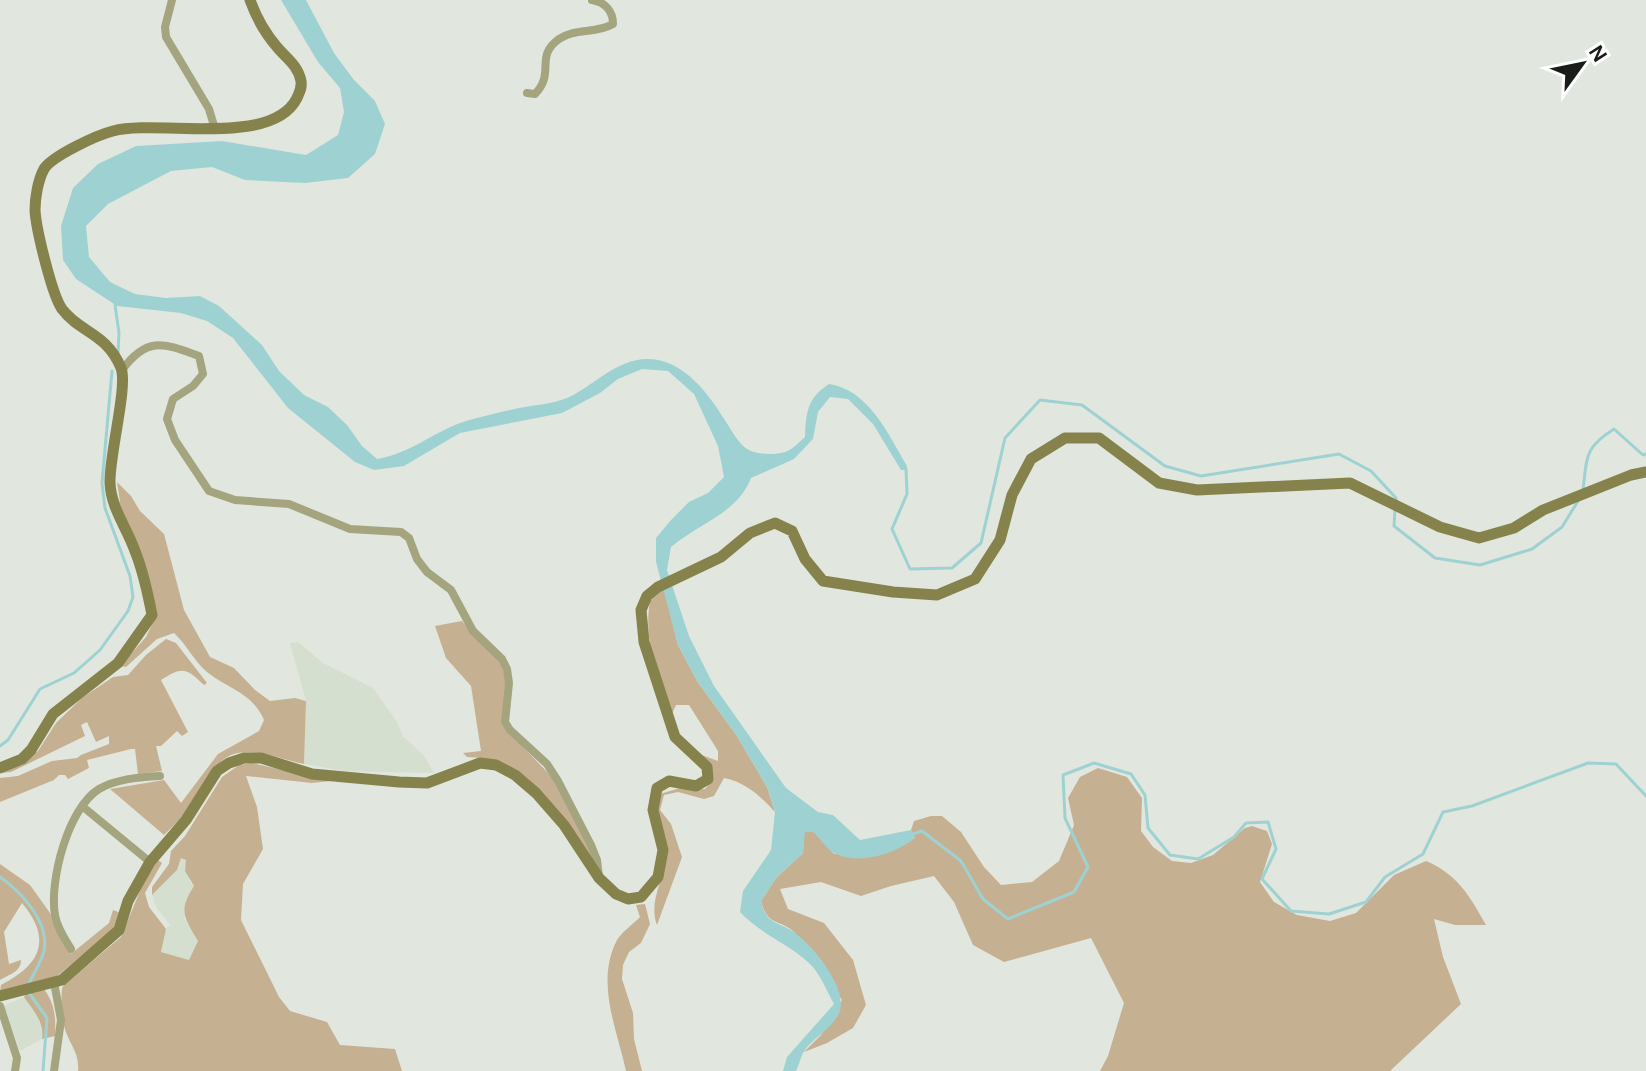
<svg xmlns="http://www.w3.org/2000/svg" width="1646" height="1071" font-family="Karla,sans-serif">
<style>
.built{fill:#d4dfcf}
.green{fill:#c6b092}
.water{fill:#9ed2d2}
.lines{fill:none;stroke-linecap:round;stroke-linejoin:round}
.stream{stroke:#9ed2d2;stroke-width:3}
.street{stroke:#a4a47f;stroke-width:8}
.secondary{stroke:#85834b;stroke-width:11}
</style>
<rect width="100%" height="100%" fill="#e1e7de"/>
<!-- built -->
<path class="built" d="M298,642l25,21 50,25 24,34 6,14 22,21 9,16 -89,-2 -41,-7 2,-63 -16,-58z
M181,857l5,3 3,20 5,6 -10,32 14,23 -9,19 -28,-8 5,-23 4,-4 -14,-18 -4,-12 25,-25z
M24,997l13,18 7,19 -2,5 -22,12 -17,-45z"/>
<!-- green -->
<path class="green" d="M117,482l14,14 9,15 24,23 20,76 26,47 24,11 21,22 15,11 25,-3 11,3 -2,63c-20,-4 -47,-15 -67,-11 -24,6 -31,32 -44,50 -8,12 -19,22 -29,32l-54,-46 54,-9 17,23 37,-49 41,-23 5,-11c-11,-27 -36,-31 -57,-48 -13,-11 -20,-27 -33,-39l-17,6 -31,28 -6,-1 26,-29 8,-17 -33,-111z
M664,589l14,56 19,36 40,55 30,51 8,25c-16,-17 -28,-29 -51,-34l-10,18 -10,3 -26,-7 -14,3 -4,15 11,14 11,33 -25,68c-9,-24 7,-44 9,-69 1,-22 -13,-40 -6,-62l20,-6 25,1 6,-7 -12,-28 19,7v-10l-29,-46h-13l-4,9c-14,-36 -29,-74 -22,-113z
M462,621c12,16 35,29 41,48 7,18 -1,39 0,57l48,50 36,67 6,18 -65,-82 -46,-21 -15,-1 -4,-4 18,-2 -10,-65 -25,-28 -11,-32z
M166,639l10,4 31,40 -3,2c-18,-17 -21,-19 -43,-5l27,52 -6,4 -5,-5 -16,15h-5l6,25 -24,3 -3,-25h-4l-44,11 2,8 -21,11 -3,-4h-6l-5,5 -54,22v-24l18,-2 34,-15 25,-3 4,-3 28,-11v-8l-13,6 -9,-20 -6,3 4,11 -74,36 -11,1 38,-22 18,-28 26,-25 31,-21 15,-2 18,-20z
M252,763l79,18 -19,2 -66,-7 11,31 6,42 -20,35 -2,36 38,77 11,14 37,11 13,23 55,4 7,22h-324c2,-19 -10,-28 -14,-45 -2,-8 -4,-33 -1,-40l58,-49 26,-63 11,-14 4,3 -17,30 4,14 17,22 -5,23 28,8 9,-19c-14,-24 -20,-30 -4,-55l-9,-15 1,-11 -5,-2 -4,12 -25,25v-8l17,-23 2,-13 14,-15 37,-59 17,-12z
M1098,768l29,9 15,21 -1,33 12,16 19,14 19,2 22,-8 32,-27 7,-2 15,5 5,13 -12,38 14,20 23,13 33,6 26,-8 38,-38 32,-14c31,13 44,35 60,64h-31l-21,-6 9,38 18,47 -71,67h-290l8,-15 16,-53 -33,-65 -87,24 -31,-17 -19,-43 -20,-26 -43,10 -30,10 -40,-14 -41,7 8,20 36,14 29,37 13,45 -13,23 -26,15 -23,9 17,-17 21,-35c-15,-21 -29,-48 -47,-67 -15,-15 -27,-5 -34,-32l15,-23 27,-25 1,-21 9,-1 21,23 81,-16 -4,-8 3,-9 17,-5h11l19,16 23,35 17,18 31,-3 27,-21 15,-36 -6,-27 12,-21z
M0,864l30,21 20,28 21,41 38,-31 4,-13 8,3 -5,14 -60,50 -56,14 1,-6c39,-20 52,-45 21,-82l-18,29 5,32 12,-4c0,12 -11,14 -21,20z
M645,904l5,20 -9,19 -12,9 -6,13 -1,14 11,34 1,26 8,32h-16c-9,-42 -31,-89 -9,-131 5,-8 16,-16 23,-23l-4,-12z
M44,989c11,15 12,29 11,47l-13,3c3,-16 -9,-29 -18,-42l2,-4z"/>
<!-- water -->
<path class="water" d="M281,0h25l28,53 20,27 21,21 10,23 -10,30 -27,24 -43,5 -60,-3 -33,-13 -41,4 -63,33 -22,22 3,31 21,25 25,12 31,4 34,-2 19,10 43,39 17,26 25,24 24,12 19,18 15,21 15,13c33,-5 57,-28 89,-38 17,-5 36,-9 53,-13 16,-3 33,-4 48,-10 27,-12 50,-40 82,-39 35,1 60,35 77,63 6,9 13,23 23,28 9,5 27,5 36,2 7,-2 14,-10 20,-15 1,-24 2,-39 24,-53 40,6 59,50 78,82l-1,4h-5l-28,-46 -25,-25 -18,-2 -12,15 -5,27 -19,20 -43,19c-13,35 -53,46 -80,69l-4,23 22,66 25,50 72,102 32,24 15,3 27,25 51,-10 4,8c-20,16 -54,27 -79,16 -8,-3 -16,-16 -23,-22h-8l-2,21 -27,25 -15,23c6,25 16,19 34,32 18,13 52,54 45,78 -6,17 -28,27 -37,42 -3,6 -4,12 -7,18h-13l4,-14 47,-53c-7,-12 -13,-29 -23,-39 -21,-21 -51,-31 -71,-53l3,-21 28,-41 4,-38 -8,-25 -30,-51 -40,-55 -19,-36 -22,-83v-24l15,-18 18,-18 19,-9 16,-16 -6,-31 -24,-52 -26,-23 -26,-2 -24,10 -18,14 -38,20 -102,20 -56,33 -30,4 -19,-8 -67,-54 -55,-70 -26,-17 -26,-8 -64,-7 -41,-27 -13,-19 -2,-34 12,-38 25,-24 38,-18 86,-5 84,14 32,-20 6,-23 -4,-24 -22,-26z"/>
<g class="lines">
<!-- stream -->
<path class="stream" d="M115,305l4,28 -1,20
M906,469l1,25 -15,35 18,40 42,-1 29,-25 24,-105 35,-38 42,5 83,61 36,10 138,-22 32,17 25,27v4
M1583,490c4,-33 1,-42 31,-61l29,26 3,-1
M1395,509l-1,17 41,32 45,7 52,-16 30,-22 16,-26
M0,746l8,-6 32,-51 34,-16 26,-23 28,-39 5,-14 -3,-21 -25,-68 -3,-25 10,-112
M913,834l9,-3 39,30 22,38 25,20 66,-27 14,-25 -23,-49 -2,-43 31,-12 37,11 14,21 3,33 22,27 28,4 36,-22 12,-14 22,-1 8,27 -14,30 29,32 38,3 37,-12 19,-25 38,-23 20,-42 29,-6 116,-43 28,1 30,32
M0,877c21,15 50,45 44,74 -3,12 -11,23 -16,35
M29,993l18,25 -4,53"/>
<!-- street -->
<path class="street" d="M172,0l-7,27 1,10 43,72 6,20
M527,93l8,1c21,-22 -1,-37 24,-55 15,-11 37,-5 54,-15 0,-13 -8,-22 -21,-24
M122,370c25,-34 41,-27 77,-14l4,18 -10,12 -20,13 -6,20 8,21 34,51 26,9 54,4 61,25 51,3 8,6 8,21 10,13 24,18 22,41 29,28 5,10 2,14 -4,39 5,8 37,34 11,17 33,64 6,15 2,17
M82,806l68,56
M71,949c-6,-10 -14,-21 -16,-34 -6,-34 13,-107 44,-126 17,-10 41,-12 61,-13
M0,1006l17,52 -2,13
M54,1071l7,-51 -7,-38"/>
<!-- secondary -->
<path class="secondary" d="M0,768l22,-9 9,-9 22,-36 65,-51 34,-48c-4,-21 -9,-44 -17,-64 -8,-23 -24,-43 -25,-68 -1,-27 18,-97 11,-115 -14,-35 -41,-35 -59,-59 -10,-14 -26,-80 -27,-99 0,-12 3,-30 9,-41 8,-13 53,-34 69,-38 45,-12 159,17 184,-33 3,-7 5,-10 4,-17 -3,-16 -15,-23 -24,-34 -12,-14 -21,-30 -27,-47
M0,996l62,-16 57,-50 9,-29 22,-39 36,-42 31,-49 12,-8 15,-5h17l51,16 87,8 28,1 53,-20 16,2 19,10 21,18 28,32 35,53 17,16 12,5 13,-2 17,-20 5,-27 -10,-40 4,-22 12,-7 27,5 12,-7 -1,-12 -32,-30 -31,-95 -3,-32 6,-14 11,-9 63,-30 29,-24 25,-10 17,8 13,28 18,22 70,11 44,3 38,-16 25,-39 12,-45 19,-36 34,-21h34l60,45 38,7 153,-7 90,44 39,11 35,-10 29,-18 88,-35 15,-3"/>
</g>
<!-- north arrow -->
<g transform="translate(1582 64) rotate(57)" stroke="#ffffff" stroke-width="6" paint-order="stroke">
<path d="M0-6L14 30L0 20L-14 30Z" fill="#1a1c19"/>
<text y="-12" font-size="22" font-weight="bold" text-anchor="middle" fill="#1a1c19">N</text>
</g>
</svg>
